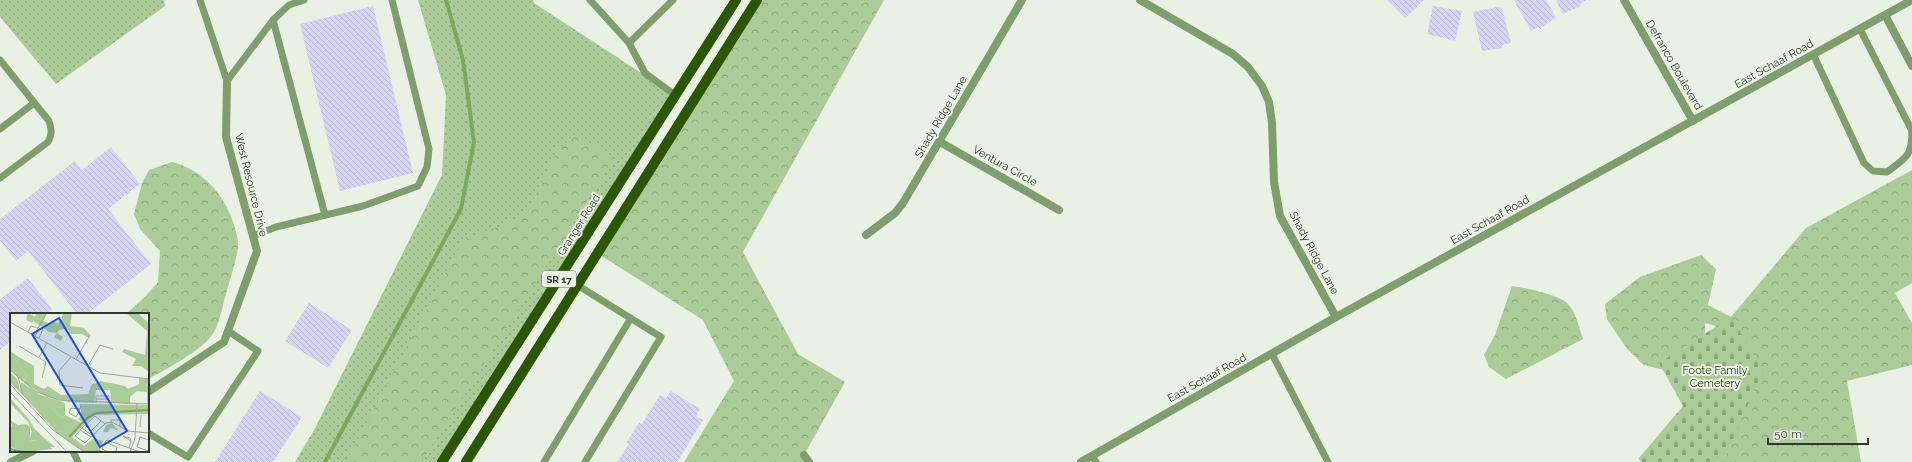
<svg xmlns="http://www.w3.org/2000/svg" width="1912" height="462" font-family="Raleway,sans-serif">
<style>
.grass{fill:url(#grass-dots)}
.forest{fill:url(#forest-crowns)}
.cemetery{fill:url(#cemetery-stones)}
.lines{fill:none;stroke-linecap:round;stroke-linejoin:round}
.stream{stroke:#7da663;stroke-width:4}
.building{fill:url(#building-back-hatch)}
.service{stroke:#809d6e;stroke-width:7}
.minor{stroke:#809d6e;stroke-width:8}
.tertiary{stroke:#809d6e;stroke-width:8}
.primary{stroke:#2d5506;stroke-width:10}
.labels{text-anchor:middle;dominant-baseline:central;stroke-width:4;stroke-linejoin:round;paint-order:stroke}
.shield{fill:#e9f1e5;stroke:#696d66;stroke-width:1}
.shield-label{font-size:10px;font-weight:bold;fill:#323530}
.street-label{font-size:11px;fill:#323530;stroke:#e9f1e5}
.park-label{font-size:11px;fill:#1f3a08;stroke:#e9f1e5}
.inset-river{fill:none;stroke:#7da663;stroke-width:2}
.inset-road{fill:none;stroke:#a0a69d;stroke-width:1}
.view{fill:#1d4ed8;fill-opacity:0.15;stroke:#1d4ed8;stroke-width:2}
.inset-edge{fill:none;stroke:#323530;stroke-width:2}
</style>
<defs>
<pattern id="grass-dots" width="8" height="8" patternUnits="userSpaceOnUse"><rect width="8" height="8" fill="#abcb98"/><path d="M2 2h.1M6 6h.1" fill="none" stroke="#8ca67c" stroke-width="1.8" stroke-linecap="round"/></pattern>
<pattern id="forest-crowns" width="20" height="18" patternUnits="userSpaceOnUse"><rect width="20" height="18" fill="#abcb98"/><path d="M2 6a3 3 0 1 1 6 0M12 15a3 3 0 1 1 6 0" fill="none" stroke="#8ca67c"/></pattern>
<pattern id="cemetery-stones" width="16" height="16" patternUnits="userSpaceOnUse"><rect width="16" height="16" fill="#abcb98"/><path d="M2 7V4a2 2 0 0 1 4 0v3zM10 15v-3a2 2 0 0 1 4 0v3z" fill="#8ca67c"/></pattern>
<pattern id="building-back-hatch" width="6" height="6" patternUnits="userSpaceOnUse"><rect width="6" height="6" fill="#d5d4f3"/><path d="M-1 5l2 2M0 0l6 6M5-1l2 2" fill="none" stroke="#b7b7d1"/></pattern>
</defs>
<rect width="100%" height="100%" fill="#e9f1e5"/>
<!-- grass -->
<path class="grass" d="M0,0h164l1,6 -109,78 -56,-67z
M418,0h115l1,3 141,92 -233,367h-147l19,-32 128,-255 4,-80z"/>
<!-- forest -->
<path class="forest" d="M757,0h127l-141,252 55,102 47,28 -41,73 5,7h-125l50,-81 -31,-61 -106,-67z
M575,134l26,15 13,10 -192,303h-76l118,-224 38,-12 25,-13 30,-62z
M172,162c33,8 57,38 64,70 1,5 3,10 2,15 -2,16 -8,31 -12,47 -4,13 -7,35 -17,45 -13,14 -44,31 -61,40v-65h-22l20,-18 12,-14 2,-31 -20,-22 -6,-15 8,-31 7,-13z
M1912,170v113l-17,10 17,30v42l-65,16 14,81h-144l9,-7 -10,-129 -11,-3v10l-33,39 -28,-7 -17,-16 -20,-30 -2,-15 35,-27 61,-22 15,14 -8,36 23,12 75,-89z
M1512,286c14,2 47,9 56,18 8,9 11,23 15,35l-77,40 -17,-12 -5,-12 11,-20z"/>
<!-- cemetery -->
<path class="cemetery" d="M1731,317l32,53 -37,85 -9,7h-75l-4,-3 45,-53 -24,-43z"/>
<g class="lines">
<!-- stream -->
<path class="stream" d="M325,462l136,-253 13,-67 -11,-82 -17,-60"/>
</g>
<!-- building -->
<path class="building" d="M1387,0h37l-19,18z
M1514,0h32l10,17 -16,12 -2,-2 -7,4z
M1556,0h31l-7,4 1,2 -18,8z
M373,6l40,167 -73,18 -40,-167z
M1433,6l29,5 -7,30 -28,-7z
M1497,7l5,1 9,35 -9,2v3l-20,3 -9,-39z
M111,147l29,37 -32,25 43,55 -64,50h-10l-49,-63 -12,10 -16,-20v-22l75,-58 7,9z
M28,278l24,31 -6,5h-35v27l-11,9v-51z
M309,303l43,27 -24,38 -43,-27z
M260,391l42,26 -29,45h-58z
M671,391l29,18 -4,7 7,4 -26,42h-60l12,-18 -3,-1 13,-20 3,1 18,-29 6,3z"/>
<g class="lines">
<!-- service -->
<path class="service" d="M200,0l27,81
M304,0l-15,5 -16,15 52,195
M590,0l39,43 16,30 30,22
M629,43l44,-43
M1814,56l50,107 9,8 14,1c19,-14 25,-16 25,-41l-52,-102
M0,60l49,61c3,9 3,13 -1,21l-48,36
M227,81l46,-61
M0,129l34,-26
M253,236l23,-9 87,-21 55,-20 9,-19 2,-18 -37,-149
M577,285l84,52 -76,125
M1272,354l56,108
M148,433l40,24 70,-106 -30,-20
M73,451l5,11
M1092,456l4,6
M544,462l87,-144"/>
<!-- minor -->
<path class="minor" d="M1140,0l93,54 15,13 14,19 7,16 3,21 2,59 6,34 56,101
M1624,0l69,121
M1885,15l27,51
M940,142l119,68
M866,235l29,-22 8,-10 119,-203
M148,392l76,-50 33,-91 -31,-114 1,-56
M804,455l5,7
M11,462l22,-11"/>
<!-- tertiary -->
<path class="tertiary" d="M1081,462l255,-145 576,-317"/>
<!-- primary -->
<path class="primary" d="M442,462l294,-462
M466,462l291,-462"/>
</g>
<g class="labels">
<!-- shield labels -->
<rect class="shield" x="542" y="271" width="34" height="16" rx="3"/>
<g class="shield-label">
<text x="559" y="279">SR 17</text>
</g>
<!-- street labels -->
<g class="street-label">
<text transform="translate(1774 64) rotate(-29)">East Schaaf Road</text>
<text transform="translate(1674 65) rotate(60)">Defranco Boulevard</text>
<text transform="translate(941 117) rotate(-60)">Shady Ridge Lane</text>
<text transform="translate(1005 166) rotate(29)">Ventura Circle</text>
<text transform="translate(251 185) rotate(76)">West Resource Drive</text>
<text transform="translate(1490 220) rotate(-29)">East Schaaf Road</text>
<text transform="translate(579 225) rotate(-58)">Granger Road</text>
<text transform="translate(1314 253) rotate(62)">Shady Ridge Lane</text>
<text transform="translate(1207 378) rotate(-29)">East Schaaf Road</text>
</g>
<!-- park labels -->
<g class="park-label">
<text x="1715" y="370">Foote Family<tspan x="1715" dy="13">Cemetery</tspan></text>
</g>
</g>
<!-- overview -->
<g transform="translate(10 313)">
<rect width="139" height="139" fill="#e9f1e5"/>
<path d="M0,38l9,6 -3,5 11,13 -3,7 -14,-12zM0,59l8,8 2,11 1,-9 20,13 24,8v12l-3,3 -11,-11 -20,-3 -21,-22zM71,91l68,1v9l-54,1 -11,9 -6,-5 3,-3zM18,109l14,14 13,11h-7l-11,-7 -8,1 3,-9zM51,118l6,2 17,13 10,-8 9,3 -3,9 3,2h-19l-26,-18z" fill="#abcb98"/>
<path d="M18,0l7,4 2,-4h7l2,1 -3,7 7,3 2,-4 5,4 4,-4 2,-7h9l-2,13 14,2 6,7 -1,3 -7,-4h-13v-4l-4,-1 -6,1 -2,3 6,4 -2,4 -7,-4 3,-4 -8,-1 -16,-11 -1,2 -6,-3zM128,0l11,11v48l-8,-6h-9l4,-7 -14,-7 2,-3 21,6 2,-24 -20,-17zM9,44l15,9v18l10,5 4,-3 13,9 27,-1 4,-10 6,-1 2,-2 25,5 3,3 11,-5v-6l10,1v25h-2v-12l-10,-1 -7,6v7l-19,-1 -1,-13h-14l-2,13 -26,-1 -21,-5 -23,-14 3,-8 -11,-13zM0,85l18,20 7,11 -25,-26zM26,87l15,7 11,11 3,-3 19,9 -12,13 -11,-6 -3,3 -27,-30zM77,92l44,2 1,2 -35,2 -10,-2zM0,107l8,5 8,-1 4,3v14l7,-1 16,9 -27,3 -16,-5v-7l4,-7zM102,110l7,8 -8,-3 -3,4h-5l3,-7z" fill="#abcb98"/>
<path d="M0,113l10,4 -4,11 -6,1z" fill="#abcb98"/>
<path class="inset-river" d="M59,124l18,-19 9,-5 53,-3M0,136l14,3"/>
<path class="inset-road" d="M0,9l90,51 49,6M18,19l3,-6 7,2M24,22l13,-22M25,23l4,-7h4l-4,9M9,33l27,16 -4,16M29,44l8,-14M61,44l-12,14 1,14 23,3M66,46l14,-24M78,53l12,-21 13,4M0,57l25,21 23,9 91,4M8,64l5,18M0,71l43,46 31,22M0,79l57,60M86,90v-7h13v3h-13M70,96l-4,8 -7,-4 2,-5 9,1 1,-5M101,109v-2h9v6M75,112l6,6 10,-10M130,114l1,-12M72,115l13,-12 10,8M70,117l11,7M83,123l-11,-8 -7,8 10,7 6,-6 2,-1 4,-5 9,-8 6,-1 16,9 21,2M139,127l-9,-3 -3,10 12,4M95,129l2,-2 33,12M95,129l12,5 -1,5M95,129l-3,7 7,3M119,135l2,-7 -1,-3 -7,-2 8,5M120,139l5,-14 2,-34"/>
<path class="view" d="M49,5l68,113 -27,16 -68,-113z"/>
<rect width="139" height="139" class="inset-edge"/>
</g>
<!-- scale -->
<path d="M1768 438v6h100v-6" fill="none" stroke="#323530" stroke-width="2"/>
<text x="1774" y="438" font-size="12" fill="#323530" stroke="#e9f1e5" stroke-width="3" paint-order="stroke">50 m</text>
</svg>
